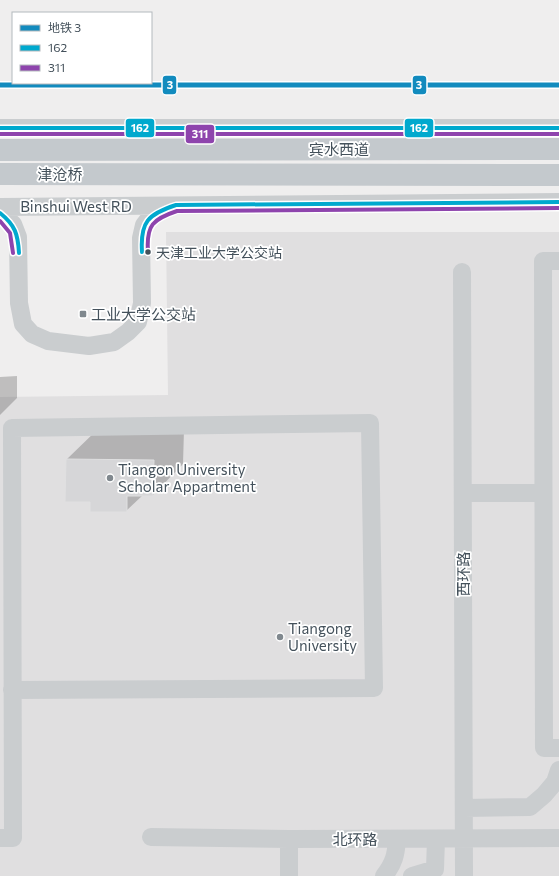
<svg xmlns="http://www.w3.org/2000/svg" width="559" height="876" font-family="Commissioner,'Noto Sans SC',sans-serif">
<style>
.education{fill:#e0dfe0}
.shadow{fill:#0003}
.building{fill:#d6d6d8;stroke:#e0e0e1}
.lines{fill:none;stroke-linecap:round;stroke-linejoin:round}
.minor{stroke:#cacdcf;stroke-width:18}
.major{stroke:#c4c9cd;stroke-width:22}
.bus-1-casing{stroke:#fff;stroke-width:7}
.bus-2-casing{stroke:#fff;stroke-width:7}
.bus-1{stroke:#00a9ce;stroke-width:4}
.bus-2{stroke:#8e44ad;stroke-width:4}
.metro-1-casing{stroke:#fff;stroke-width:8}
.metro-1{stroke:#128bbe;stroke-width:5}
.bus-dot{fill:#44515b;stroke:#fff;stroke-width:1.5}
.poi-dot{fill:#80888e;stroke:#fff;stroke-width:1.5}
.labels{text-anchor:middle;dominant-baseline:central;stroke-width:3.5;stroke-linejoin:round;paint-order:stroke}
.bus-label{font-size:14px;fill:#44515b;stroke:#fff;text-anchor:start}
.street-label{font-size:15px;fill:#44515b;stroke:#fff}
.poi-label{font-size:15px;fill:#44515b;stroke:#fff;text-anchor:start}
.line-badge{stroke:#fff;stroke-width:1.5}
.badge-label{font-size:11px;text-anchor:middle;font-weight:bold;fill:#fff}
</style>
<rect width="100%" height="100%" fill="#efeeee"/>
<!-- education -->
<path class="education" d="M166,232h393v644h-559v-479l168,-2z"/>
<!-- shadow -->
<path class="shadow" d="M17,376v22l-17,17v6v-44z
M98,429l86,1 -1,34 -30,31h-10l-17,16 -35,-10 -24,-42z"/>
<!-- building -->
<path class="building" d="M66,459l88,1 -1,36h-26v16h-37v-10h-25z"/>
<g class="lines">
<!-- minor -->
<path class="minor" d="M0,128h559
M0,207l559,-5
M0,213l13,11 5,13 1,66 4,21 9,10 16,7 41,5 25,-4 14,-10 10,-10 4,-19 -1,-65 3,-13 7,-9 9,-6 9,-3
M559,261h-16l1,487h15
M462,272l2,604
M463,493h80
M464,808l66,-1 14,-12 11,-13 4,-12
M151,837l138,2 270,-1
M0,838h13l-1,-410 358,-5 4,265 -362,2
M289,839v37
M384,876c10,-13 12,-21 13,-37
M412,876l23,-7 1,-30"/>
<!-- major -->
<path class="major" d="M0,150l559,-1
M0,174l559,1"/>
<!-- bus-1 casing -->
<g class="bus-1-casing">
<path id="bus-1" d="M0,128h559
M0,213c15,12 18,21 19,40
M142,252c-2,-30 6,-38 34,-47l383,-3"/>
</g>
<!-- bus-2 casing -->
<g class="bus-2-casing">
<path id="bus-2" d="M0,134h559
M0,221l10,12 3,20
M148,252c-2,-27 5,-33 29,-41l382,-3"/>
</g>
<!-- bus-1 -->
<use href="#bus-1" class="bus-1"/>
<!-- bus-2 -->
<use href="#bus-2" class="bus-2"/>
<!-- metro-1 casing -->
<g class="metro-1-casing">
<path id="metro-1" d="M0,85h559"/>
</g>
<!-- metro-1 -->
<use href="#metro-1" class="metro-1"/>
</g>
<!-- markers -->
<circle class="bus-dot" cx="148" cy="252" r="3.5"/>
<g class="poi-dot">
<rect x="79" y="310" width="8" height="8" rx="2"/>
<circle cx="110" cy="478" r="4"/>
<circle cx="280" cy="637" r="4"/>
</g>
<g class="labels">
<!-- bus labels -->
<g class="bus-label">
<text x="156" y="252">天津工业大学公交站</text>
</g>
<!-- street labels -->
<g class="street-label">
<text x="339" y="149">宾水西道</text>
<text x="60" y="174">津沧桥</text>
<text x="76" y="206">Binshui West RD</text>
<text transform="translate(463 574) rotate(-90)">西环路</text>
<text x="355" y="839">北环路</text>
</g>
<!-- poi labels -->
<g class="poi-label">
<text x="91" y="314">工业大学公交站</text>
<text x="118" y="469">Tiangon University<tspan x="118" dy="17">Scholar Appartment</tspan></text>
<text x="288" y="628">Tiangong<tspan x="288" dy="17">University</tspan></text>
</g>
</g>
<g class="line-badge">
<rect x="162" y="75" width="15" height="20" rx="4" fill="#128bbe"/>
<rect x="412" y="75" width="15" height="20" rx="4" fill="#128bbe"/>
<rect x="125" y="118" width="30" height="20" rx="4" fill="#00a9ce"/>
<rect x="404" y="118" width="30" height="20" rx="4" fill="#00a9ce"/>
<rect x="185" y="124" width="30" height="20" rx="4" fill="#8e44ad"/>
</g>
<g class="badge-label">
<text x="170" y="89">3</text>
<text x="419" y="89">3</text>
<text x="140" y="132">162</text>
<text x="419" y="132">162</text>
<text x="200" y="138">311</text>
</g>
<!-- legend -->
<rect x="12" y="12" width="140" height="72" fill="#ffffff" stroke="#b4b9bd"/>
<rect x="20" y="25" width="20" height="6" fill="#128bbe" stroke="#b4b9bd"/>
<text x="48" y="32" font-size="12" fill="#44515b">地铁 3</text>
<rect x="20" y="45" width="20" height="6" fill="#00a9ce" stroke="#b4b9bd"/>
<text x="48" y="52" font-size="12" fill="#44515b">162</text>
<rect x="20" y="65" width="20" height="6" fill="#8e44ad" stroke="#b4b9bd"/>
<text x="48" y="72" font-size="12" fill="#44515b">311</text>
</svg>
